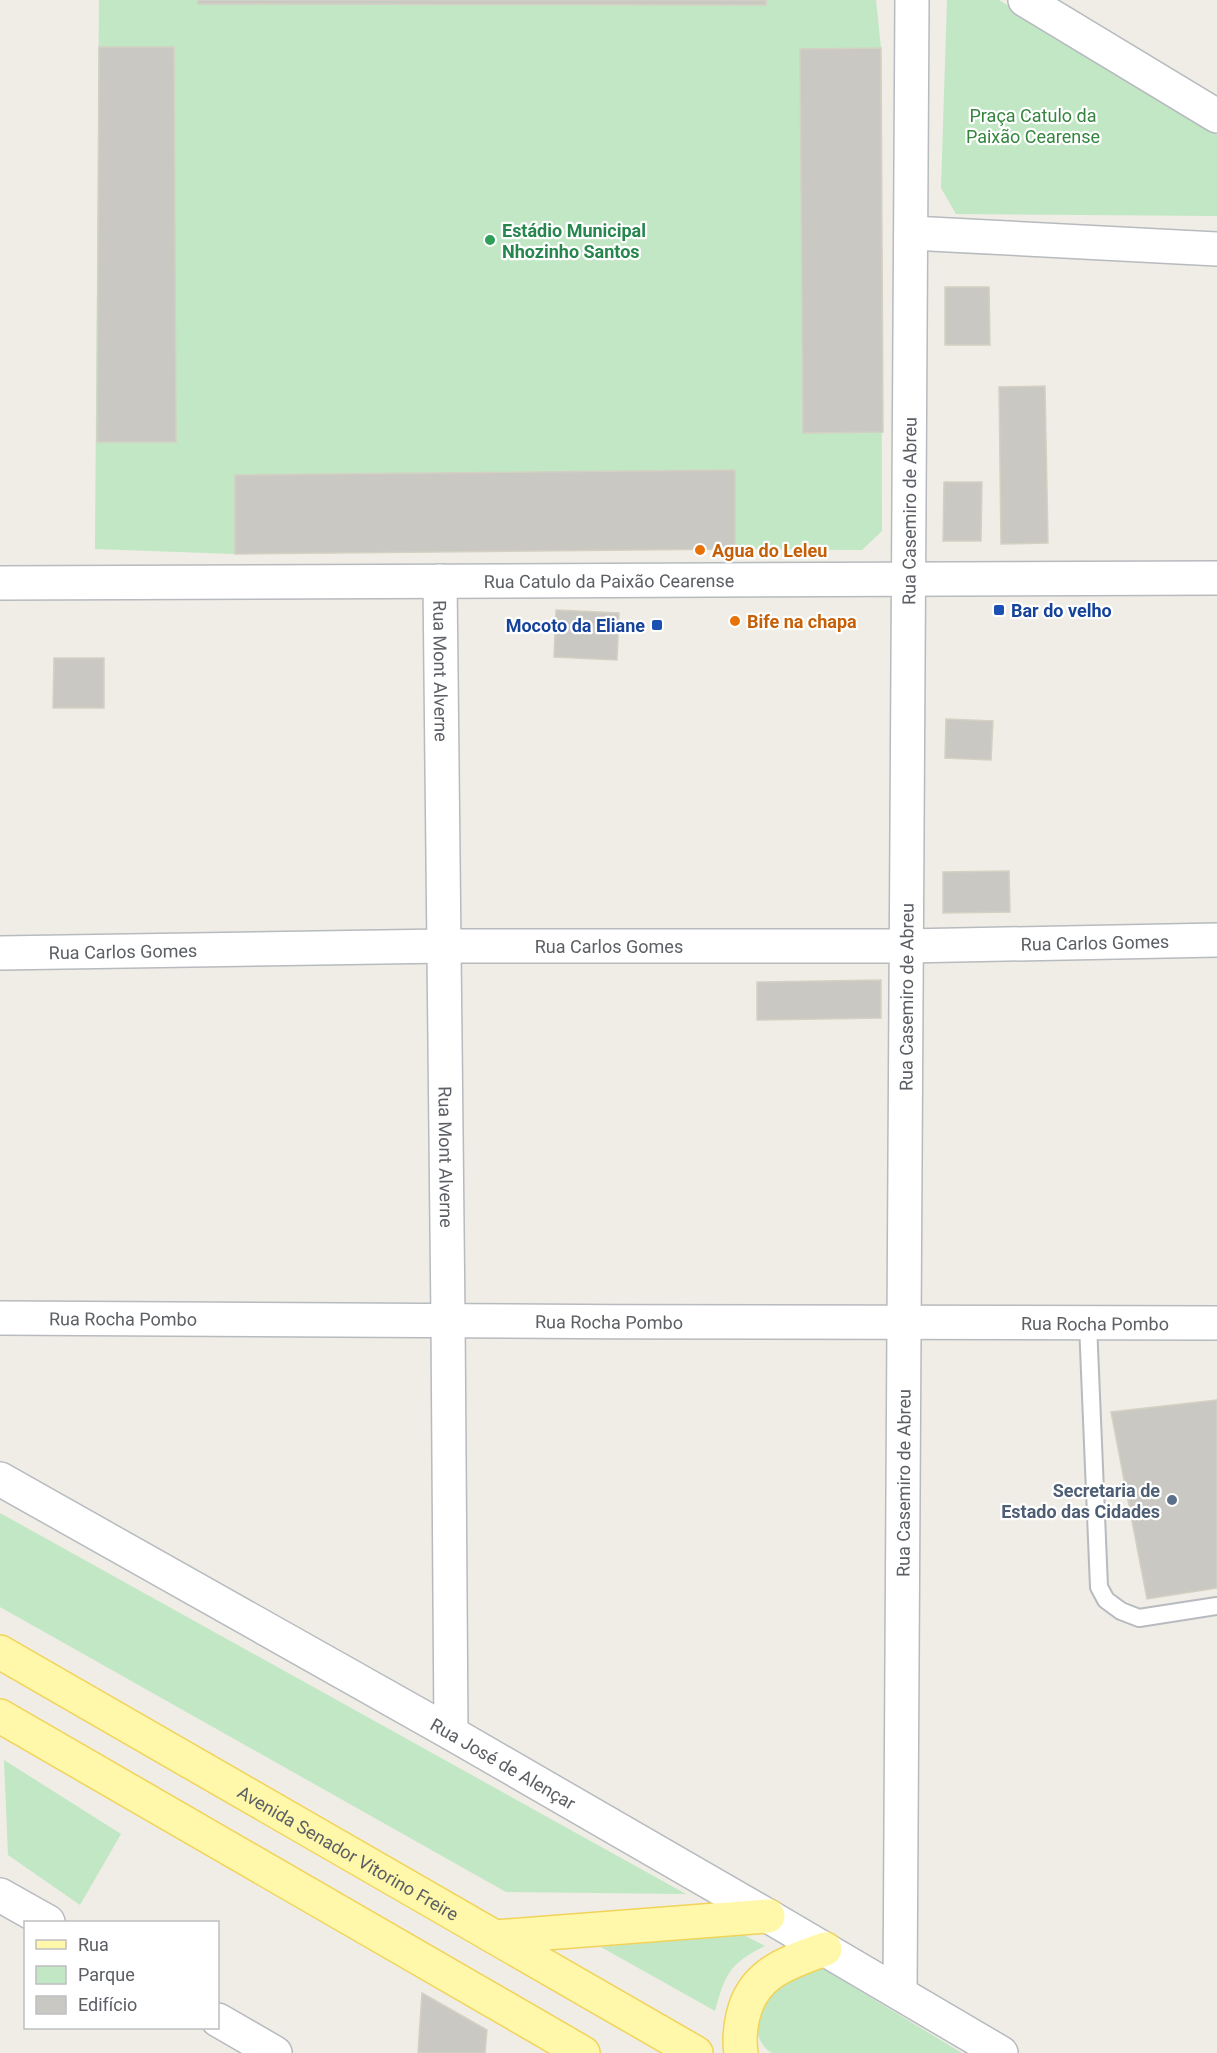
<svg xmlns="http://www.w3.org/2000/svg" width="1217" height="2053" font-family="Roboto,sans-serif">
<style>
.green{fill:#c1e7c4}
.building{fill:#cac8c2;stroke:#d4d0c3;stroke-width:1.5}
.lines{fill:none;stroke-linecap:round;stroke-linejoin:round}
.service-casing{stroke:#b7babf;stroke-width:20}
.minor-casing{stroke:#b7babf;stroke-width:36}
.tertiary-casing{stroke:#b7babf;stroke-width:36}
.primary-casing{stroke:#f2d35a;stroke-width:36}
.service{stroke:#fff;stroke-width:16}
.minor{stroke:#fff;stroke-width:33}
.tertiary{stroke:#fff;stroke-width:33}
.primary{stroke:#fff8aa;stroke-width:33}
.leisure-dot{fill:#2e9e5b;stroke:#fff;stroke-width:2}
.food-dot{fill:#e8710a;stroke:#fff;stroke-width:2}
.transit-dot{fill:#1a4fb4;stroke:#fff;stroke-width:2}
.service-dot{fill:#5c6f8a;stroke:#fff;stroke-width:2}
.labels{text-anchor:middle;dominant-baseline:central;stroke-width:4.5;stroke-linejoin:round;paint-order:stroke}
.park-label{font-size:18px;fill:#34853e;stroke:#fff}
.leisure-label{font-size:18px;font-weight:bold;fill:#27864d;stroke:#fff;text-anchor:start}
.street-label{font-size:18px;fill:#5c6065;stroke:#fff}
.food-label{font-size:18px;font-weight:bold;fill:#c56008;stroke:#fff;text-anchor:start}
.transit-label{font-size:18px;font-weight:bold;fill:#164399;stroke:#fff;text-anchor:start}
.service-label{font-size:18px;font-weight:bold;fill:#4e5e75;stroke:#fff;text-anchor:end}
</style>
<rect width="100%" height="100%" fill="#efede5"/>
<!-- green -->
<path class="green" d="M99,0h777l5,48 1,483 -20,19 -127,-1 -500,5 -140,-5z
M947,0h52l218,135v81l-261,-2 -15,-26z
M0,1513l686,381 -180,-2 -506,-285z
M4,1760l117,74 -41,71 -72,-50z
M738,1932l27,14c-35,17 -40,28 -50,65l-114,-64z
M822,1968l140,85h-190c-19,-11 -17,-35 -13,-53l40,-31z"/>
<!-- building -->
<path class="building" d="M198,0h568v5l-568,-1z
M99,47h75l2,395h-79z
M881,48l2,384 -80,1 -3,-384z
M945,287h44l1,58h-45z
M1045,386l3,157 -47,1 -2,-157z
M735,470v79l-500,5v-79z
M944,482h38l-1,59h-38z
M556,610l63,3 -2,47 -63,-3z
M54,658h50v50h-51z
M946,719l47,2 -2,39 -46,-2z
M1009,871l1,41 -67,1v-41z
M881,980v38l-124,2v-38z
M1217,1400v188l-70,11 -36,-187z
M422,1993l65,37 -2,23h-67z"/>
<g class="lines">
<!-- service casing -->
<g class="service-casing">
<path id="service" d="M1088,1324l11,263 7,13 15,11 18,7 78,-12"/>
</g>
<!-- minor casing -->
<g class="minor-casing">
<g id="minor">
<path d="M1025,0l192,116"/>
<path d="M911,233l306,16"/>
<path id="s1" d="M440,581l8,738 3,414"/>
<path id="s2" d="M0,583l1217,-5"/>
<path id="s3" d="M0,1318c406,1 811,7 1217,5"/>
<path id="s4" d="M0,1479l451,254 317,183"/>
<path id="s5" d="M900,1993l12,-1993"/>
</g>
</g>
<!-- tertiary casing -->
<g class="tertiary-casing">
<g id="tertiary">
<path id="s6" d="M0,953l444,-7h463l310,-6"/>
<path d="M0,1895l48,27"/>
<path d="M768,1916l233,137"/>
<path d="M218,2020l57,33"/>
</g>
</g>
<!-- primary casing -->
<g class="primary-casing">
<g id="primary">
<path id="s7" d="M0,1652l696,401"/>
<path d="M0,1716l583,337"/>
<path d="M495,1937l273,-21"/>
<path d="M741,2053c-2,-13 -1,-24 2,-37 10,-44 45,-53 82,-67"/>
</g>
</g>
<!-- service -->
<use href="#service" class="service"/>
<!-- minor -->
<use href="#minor" class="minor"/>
<!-- tertiary -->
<use href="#tertiary" class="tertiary"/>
<!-- primary -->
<use href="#primary" class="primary"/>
</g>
<!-- markers -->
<circle class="leisure-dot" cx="490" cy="240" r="6"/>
<g class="food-dot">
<circle cx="700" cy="550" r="6"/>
<circle cx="735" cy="621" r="6"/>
</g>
<g class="transit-dot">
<rect x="993" y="604" width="12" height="12" rx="3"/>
<rect x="651" y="619" width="12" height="12" rx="3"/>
</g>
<circle class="service-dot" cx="1172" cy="1500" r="6"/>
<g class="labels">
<!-- park labels -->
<g class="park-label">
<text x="1033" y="115">Praça Catulo da<tspan x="1033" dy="21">Paixão Cearense</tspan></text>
</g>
<!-- leisure labels -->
<g class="leisure-label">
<text x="502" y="230">Estádio Municipal<tspan x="502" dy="21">Nhozinho Santos</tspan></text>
</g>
<!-- street labels -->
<g class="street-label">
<text stroke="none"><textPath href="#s5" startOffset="1482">Rua Casemiro de Abreu</textPath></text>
<text stroke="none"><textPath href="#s2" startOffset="609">Rua Catulo da Paixão Cearense</textPath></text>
<text stroke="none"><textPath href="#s1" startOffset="90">Rua Mont Alverne</textPath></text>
<text stroke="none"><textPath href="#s6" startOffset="1095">Rua Carlos Gomes</textPath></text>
<text stroke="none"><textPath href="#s6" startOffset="609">Rua Carlos Gomes</textPath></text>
<text stroke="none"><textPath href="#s6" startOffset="123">Rua Carlos Gomes</textPath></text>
<text stroke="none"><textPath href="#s5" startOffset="996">Rua Casemiro de Abreu</textPath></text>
<text stroke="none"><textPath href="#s1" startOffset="576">Rua Mont Alverne</textPath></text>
<text stroke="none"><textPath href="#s3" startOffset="123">Rua Rocha Pombo</textPath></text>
<text stroke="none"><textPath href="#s3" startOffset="609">Rua Rocha Pombo</textPath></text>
<text stroke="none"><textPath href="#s3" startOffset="1095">Rua Rocha Pombo</textPath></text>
<text stroke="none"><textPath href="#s5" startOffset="510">Rua Casemiro de Abreu</textPath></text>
<text stroke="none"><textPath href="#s4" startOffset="578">Rua José de Alençar</textPath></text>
<text stroke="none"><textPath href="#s7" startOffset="402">Avenida Senador Vitorino Freire</textPath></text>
</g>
<!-- food labels -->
<g class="food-label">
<text x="712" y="550">Agua do Leleu</text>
<text x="747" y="621">Bife na chapa</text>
</g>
<!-- transit labels -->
<g class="transit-label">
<text x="1011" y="610">Bar do velho</text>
<text x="645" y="625" text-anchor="end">Mocoto da Eliane</text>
</g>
<!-- service labels -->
<g class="service-label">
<text x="1160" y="1490">Secretaria de<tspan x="1160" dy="21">Estado das Cidades</tspan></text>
</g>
</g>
<!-- legend -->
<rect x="24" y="1921" width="195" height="108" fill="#ffffff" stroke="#bebfc1" stroke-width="1.5"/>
<rect x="36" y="1940" width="30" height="9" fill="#fff8aa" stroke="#bebfc1" stroke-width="1.5"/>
<text x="78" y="1951" font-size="18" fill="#5c6065">Rua</text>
<rect x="36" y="1966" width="30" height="18" fill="#c1e7c4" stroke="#bebfc1" stroke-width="1.5"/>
<text x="78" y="1981" font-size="18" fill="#5c6065">Parque</text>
<rect x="36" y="1996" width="30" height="18" fill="#cac8c2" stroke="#bebfc1" stroke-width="1.5"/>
<text x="78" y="2011" font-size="18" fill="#5c6065">Edifício</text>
</svg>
